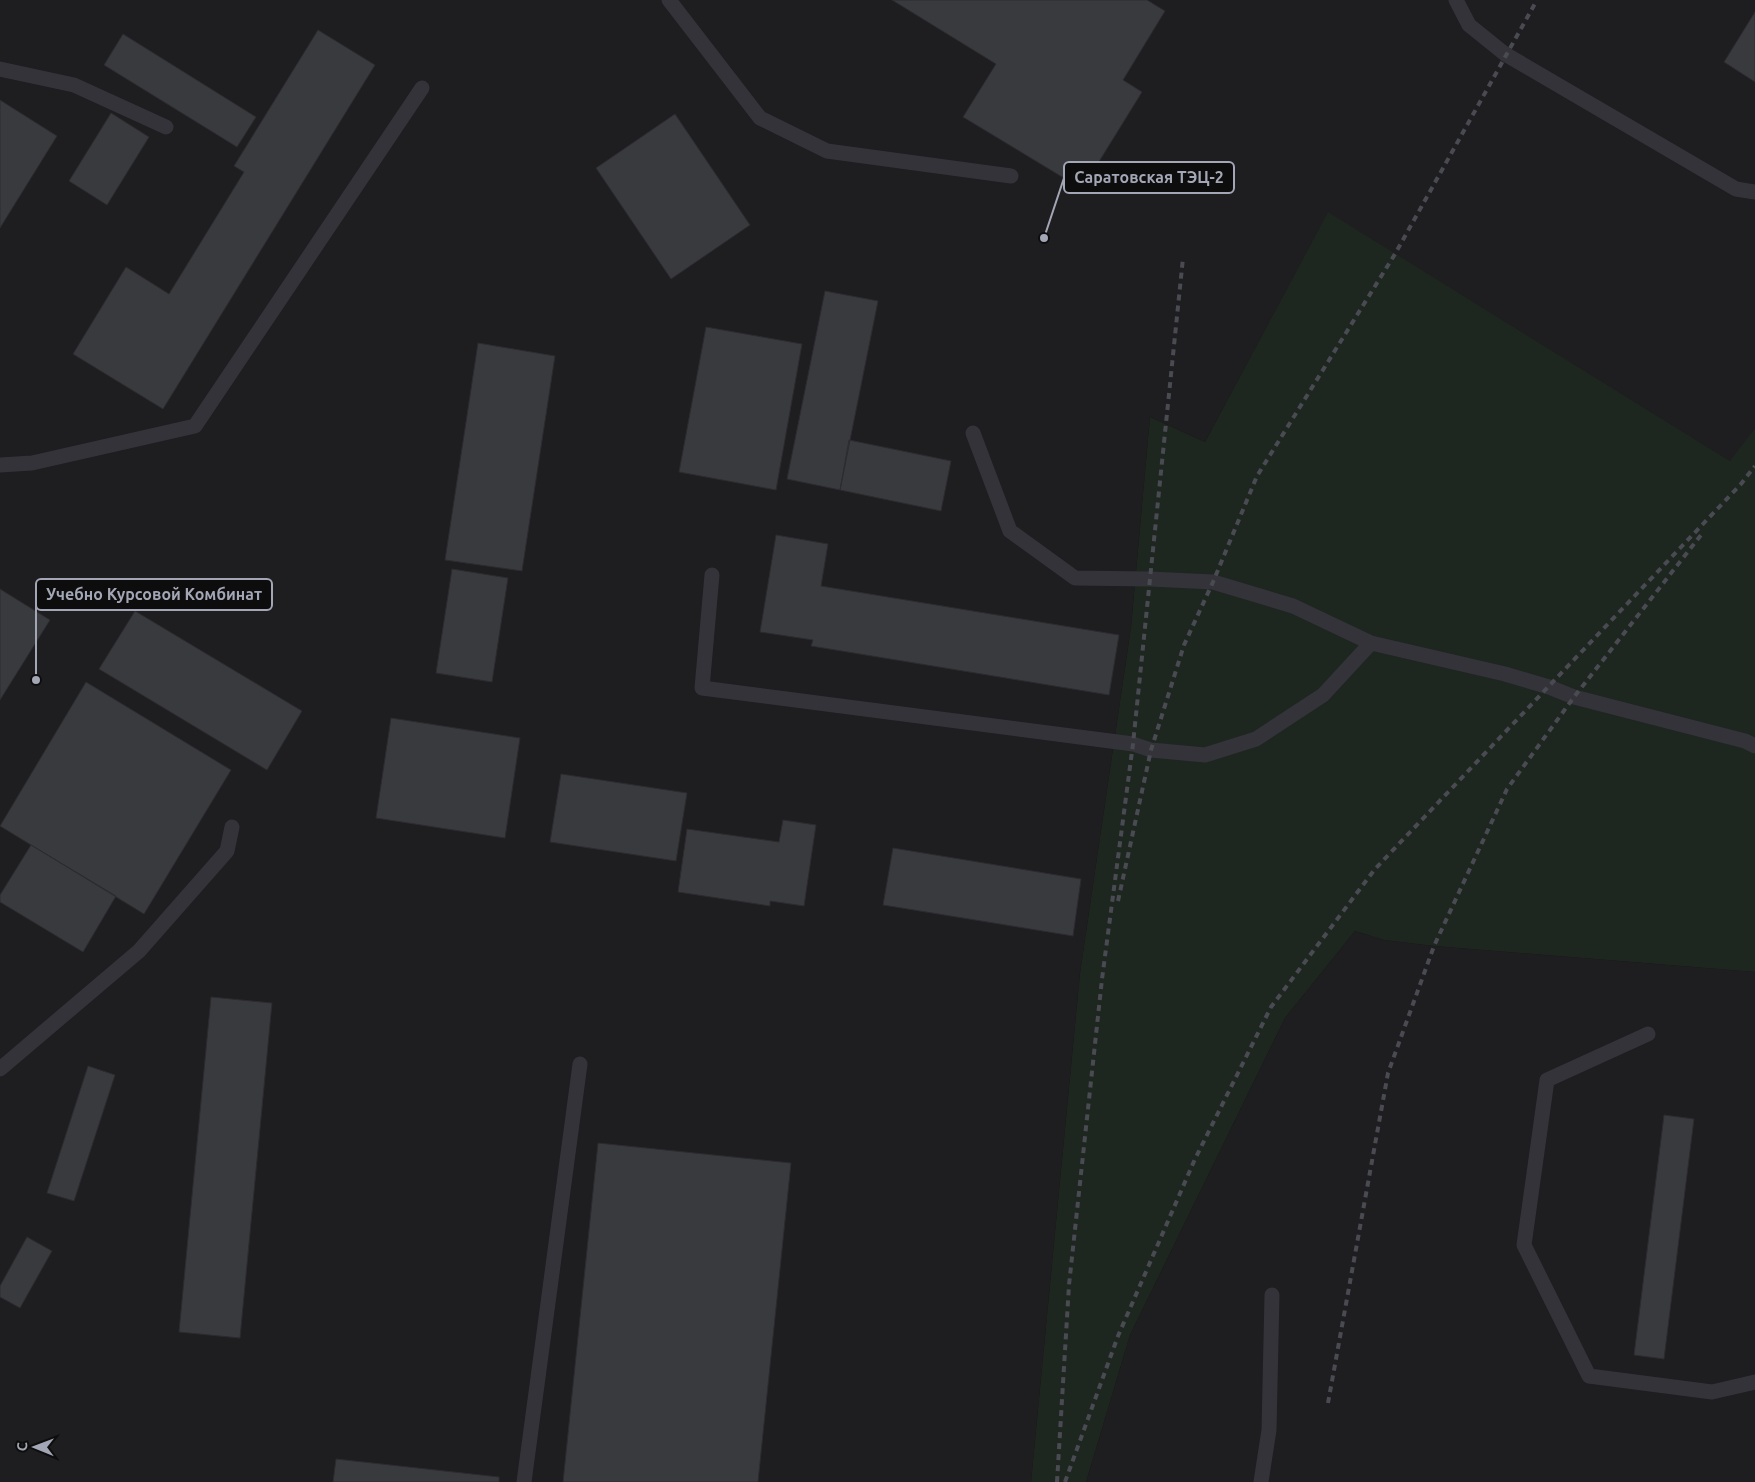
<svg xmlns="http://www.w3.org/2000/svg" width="1755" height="1482" font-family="Ubuntu,sans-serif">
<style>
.built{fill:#1e1e20}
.green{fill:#1e2620}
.building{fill:#393a3e;stroke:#2c2c30}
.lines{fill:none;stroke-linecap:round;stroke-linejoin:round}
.lane{stroke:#333339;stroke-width:15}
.rail{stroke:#4a4b52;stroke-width:4;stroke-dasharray:6 5;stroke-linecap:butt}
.leader{fill:none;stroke:#a3a6b4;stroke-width:2}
.callout-dot{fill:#a3a6b4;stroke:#0d0d0e;stroke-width:2}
.callout{fill:#0d0d0e;stroke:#a3a6b4;stroke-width:2}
.callout-label{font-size:16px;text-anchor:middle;font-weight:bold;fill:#a3a6b4}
</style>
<rect width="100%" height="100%" fill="#121213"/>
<!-- built -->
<path class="built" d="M0,0h1755v428l-24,34 -403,-249 -123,229 -55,-25 -19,210 -51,346 -49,509h-1031z
M1355,931l29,9 50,6 321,26v510h-669l44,-147 155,-317z"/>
<!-- green -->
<path class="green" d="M1328,212l402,249 25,-33v544l-321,-26 -50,-6 -29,-9 -70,87 -155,317 -44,147h-55l49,-509 51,-346 19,-210 55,25z"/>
<!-- building -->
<path class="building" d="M892,0h255l18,11 -42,69 19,12 -60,97 -119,-72 33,-53z
M1755,12v70l-31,-20z
M318,30l57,35 -212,344 -90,-55 53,-87 43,27 75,-122 -10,-6z
M123,34l133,83 -19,30 -133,-82z
M0,100l57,36 -57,92z
M111,113l38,24 -42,68 -38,-24z
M675,114l75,111 -79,54 -75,-111z
M825,291l53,10 -38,189 -53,-11z
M706,327l96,17 -26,146 -97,-18z
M478,343l77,13 -33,215 -77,-11z
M849,440l102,21 -10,50 -101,-21z
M776,535l52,9 -7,42 298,49 -10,60 -298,-49 2,-6 -53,-8z
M452,569l56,9 -16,104 -56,-9z
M0,589l50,31 -50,80z
M135,611l167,100 -35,59 -168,-101z
M86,682l145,88 -87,144 -144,-88z
M391,718l129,20 -15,100 -129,-20z
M561,774l126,19 -11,68 -126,-19z
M783,820l33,5 -12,81 -34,-5v5l-92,-14 9,-63 92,13z
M31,845l85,51 -33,56 -83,-50v-7z
M893,848l188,31 -8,57 -190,-31z
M211,997l61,6 -32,335 -61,-6z
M88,1066l27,9 -41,126 -27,-8z
M1664,1115l30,4 -30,240 -30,-4z
M598,1143l193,20 -33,319h-195z
M27,1237l25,14 -32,57 -20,-11v-11z
M336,1459l163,18v5h-166z"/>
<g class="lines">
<!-- lane -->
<path class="lane" d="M669,0l91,118 67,33 184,25
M1456,0l13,25 36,29 231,135 19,3
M0,69l74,16 92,42
M973,433l37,98 65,47 75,1 63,3 80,24 78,37 134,31 44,13 25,10 171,44 10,5
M0,465l32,-2 163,-37 227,-338
M712,575l-10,113 431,56 18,6 54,5 51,-16 67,-44 48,-52
M1648,1034l-101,46 -23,165 65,131 123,16 43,-10
M0,1069l139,-118 88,-100 5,-24
M524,1482l56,-418
M1261,1482l8,-52 3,-135"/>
<!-- rail -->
<path class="rail" d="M1118,901l33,-151 33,-105 29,-63 44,-106 138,-222 142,-254
M1328,1403l60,-330 46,-127 73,-157 67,-92 127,-162
M1057,1482l12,-197 33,-306 31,-235 50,-486
M1065,1482l53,-146 77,-177 76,-152 104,-138 366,-385 14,-18"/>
</g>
<!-- callouts -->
<path class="leader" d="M1044 238L1064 178M36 680L36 594"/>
<g class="callout-dot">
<circle cx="1044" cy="238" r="5"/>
<circle cx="36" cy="680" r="5"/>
</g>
<g class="callout">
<rect x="1064" y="162" width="170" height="31" rx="5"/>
<rect x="36" y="579" width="236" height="31" rx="5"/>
</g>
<g class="callout-label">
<text x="1149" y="183">Саратовская ТЭЦ-2</text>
<text x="154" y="600">Учебно Курсовой Комбинат</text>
</g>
<!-- north arrow -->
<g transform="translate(35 1447) rotate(271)" stroke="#0d0d0e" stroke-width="4" paint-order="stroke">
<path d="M0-4L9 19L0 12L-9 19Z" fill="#a3a6b4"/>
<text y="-8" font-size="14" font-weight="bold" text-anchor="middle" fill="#a3a6b4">С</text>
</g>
</svg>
